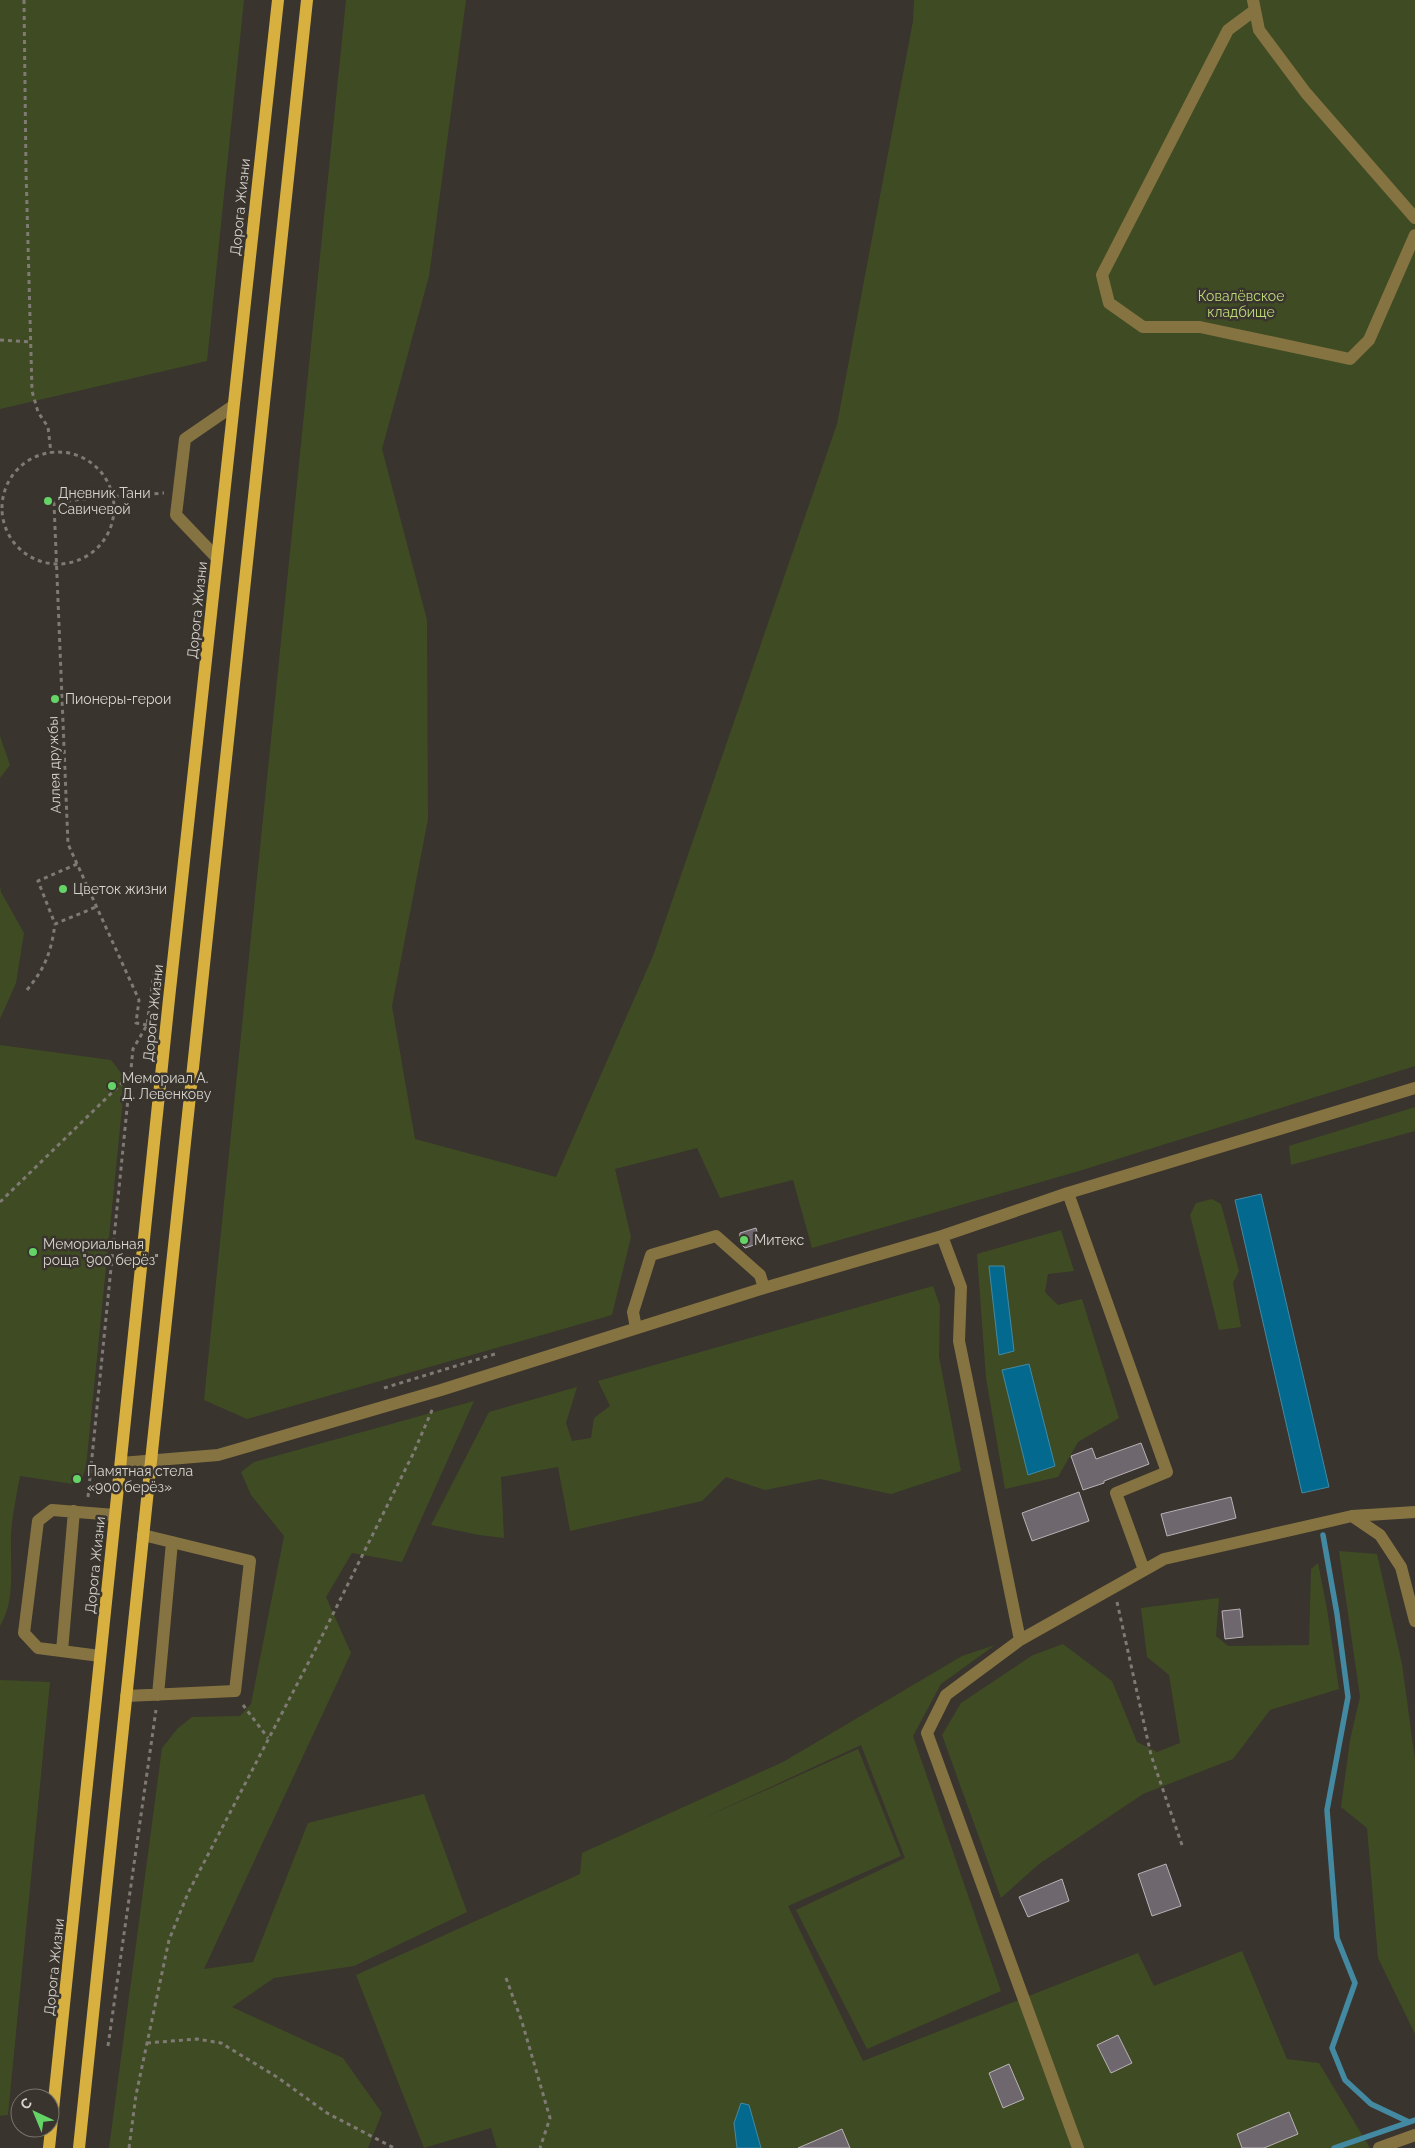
<svg xmlns="http://www.w3.org/2000/svg" width="1415" height="2148" font-family="Raleway,sans-serif">
<style>
.green{fill:#3f4c23}
.water{fill:#04698f;stroke:#4389a2}
.lines{fill:none;stroke-linecap:round;stroke-linejoin:round}
.stream{stroke:#4389a2;stroke-width:5.5}
.building{fill:#6f676e;stroke:#bab1b8}
.path{stroke:#7f7a74;stroke-width:3;stroke-dasharray:4 4;stroke-linecap:butt}
.minor{stroke:#867342;stroke-width:12}
.major{stroke:#d8b03f;stroke-width:12}
.poi-dot{fill:#65d467;stroke:#39342d;stroke-width:2}
.labels{text-anchor:middle;dominant-baseline:central;stroke-width:5;stroke-linejoin:round;paint-order:stroke}
.street-label{font-size:14px;fill:#d7d4cf;stroke:#39342d}
.park-label{font-size:14px;fill:#bcdb7a;stroke:#39342d}
.poi-label{font-size:14px;fill:#d7d4cf;stroke:#39342d;text-anchor:start}
</style>
<rect width="100%" height="100%" fill="#39342d"/>
<!-- green -->
<path class="green" d="M0,0h244l-37,361 -207,48z
M346,0h120l-37,276 -47,173 45,171 1,199 -36,187 23,133 141,38 97,-221 184,-532 76,-403 1,-21h501v1066l-336,105 -267,77 -19,-68 -73,18 -23,-50 -82,21 16,68 -19,78 -365,104 -43,-19z
M0,736l10,29 -10,13z
M0,886l1,6 23,41 -8,50 -16,36z
M0,1045l111,15 14,18 -39,389 -4,12 -9,5 -53,-8c-3,16 -6,31 -8,47 -4,33 6,74 -12,103z
M1415,1107v24l-124,34 -2,-19z
M1212,1199l9,5 18,67 -6,12 8,44 -22,3 -29,-115 6,-12z
M1061,1230l13,41 -26,3 -3,18 13,13 24,-6 37,119 -41,24 -20,35 -53,12 -19,-111 -9,-124z
M933,1286l7,20 -1,51 22,114 -70,23 -71,-15 -55,11 -39,-13 -24,24 -132,30 -12,-64 -57,10 3,61 -25,-3 -48,-10 58,-113 88,-25 -11,36 6,18 19,-3 3,-20 16,-12 -12,-25z
M474,1401l-72,161 -50,-9 -26,44 25,56 -147,316 49,-7 55,-139 116,-29 43,118 -113,54 -80,12 -42,29 111,51 39,55 -14,35h-259l53,-400 16,-20 14,-11 48,-1 11,-12 33,-168 -33,-41 -10,-23 13,-10z
M1339,1551l38,3 25,110 13,96v274l-37,-76 -11,-130 -26,-21 9,-67 10,-43z
M1318,1563l9,46 12,80 -69,21 -37,49 -90,35 -104,70 -38,34 -59,-163 19,-32 72,-48 30,-11 49,37 25,61 20,10 23,-9 -11,-68 -22,-18 -6,-49 78,-10 -3,38 12,10 81,-1 2,-76z
M995,1645l-54,39 -28,52 88,255 -134,58 -71,-139 109,-52 -44,-113 -164,76 161,-72 43,107 -113,50 75,155 275,-108 16,33 88,-35 45,108 32,4 51,85h-873l-6,-20 -67,20 -68,-173 224,-101 2,-21 201,-91 179,-106z
M0,1680l50,2 -42,433 -8,1z"/>
<!-- water -->
<path class="water" d="M1261,1194l68,293 -27,6 -67,-293z
M989,1266h15l10,85 -15,4z
M1029,1364l26,102 -27,9 -26,-105z
M741,2103l8,2 12,43h-24l-3,-25z"/>
<g class="lines">
<!-- stream -->
<path class="stream" d="M1323,1535l14,79 11,83 -21,113 10,128 18,45 -23,65 13,32 26,24 38,18
M1334,2148l81,-28"/>
</g>
<!-- building -->
<path class="building" d="M756,1228l4,15 -15,5 -6,-6 1,-9z
M1141,1443l8,21 -45,17v2l-21,7 -12,-34 21,-8 4,11z
M1079,1492l10,29 -57,20 -10,-28z
M1231,1497l5,21 -69,18 -6,-22z
M1240,1609l3,28 -18,2 -3,-28z
M1166,1864l15,42 -29,10 -14,-42z
M1062,1879l7,22 -41,16 -9,-20z
M1118,2035l14,28 -21,10 -14,-28z
M1009,2064l15,35 -21,9 -14,-35z
M1289,2112l9,22 -34,14h-22l-5,-14z
M842,2129l8,19h-52z"/>
<g class="lines">
<!-- path -->
<path class="path" d="M24,0l2,170 6,221 6,21 10,15 3,26
M0,340l30,2
M2 508a56 56 0 1 1 112 0a56 56 0 1 1-112 0Z
M77,864l-39,17 17,43 41,-17
M27,990c18,-22 24,-37 28,-66
M147,1025l-11,-2 3,-23 -71,-156 -14,-341 28,-4 82,-6
M0,1202l130,-127
M384,1388l111,-34
M88,1497l45,-448 14,-24 7,-53
M1117,1602l34,153 32,93
M243,1705l25,33
M506,1978l16,44 28,96 -10,30
M147,2043l50,-4 24,4 56,34 50,36 67,35
M108,2046l48,-336
M129,2148l7,-53 33,-155 19,-47 128,-245 97,-194 20,-46"/>
<!-- minor -->
<path class="minor" d="M1253,0l6,30 47,63 109,125
M1255,10l-27,20 -126,245 7,28 34,24h57l150,32 19,-19 46,-105
M217,558l-41,-43 9,-76 48,-33
M1068,1193l99,279 -51,21 28,77
M942,1236l19,51 -2,54 61,299 -74,55 -19,38 151,415
M636,1328l-3,-16 18,-57 65,-19 44,39 4,13
M121,1463l97,-8 223,-65 323,-102 178,-52 126,-43 347,-105
M1352,1516l28,19 21,32 14,54
M1020,1640l144,-81 188,-43 63,-4
M62,1651l12,-140
M100,1656l-62,-8 -14,-15 14,-112 14,-11 63,5
M158,1695l14,-153
M126,1696l109,-5 15,-130 -107,-26
M1379,2148l36,-13"/>
<!-- major -->
<path class="major" d="M49,2148l120,-1149 109,-999
M79,2148l72,-687 156,-1461"/>
</g>
<!-- markers -->
<g class="poi-dot">
<circle cx="48" cy="501" r="5"/>
<circle cx="55" cy="699" r="5"/>
<circle cx="63" cy="889" r="5"/>
<circle cx="112" cy="1086" r="5"/>
<circle cx="744" cy="1240" r="5"/>
<circle cx="33" cy="1252" r="5"/>
<circle cx="77" cy="1479" r="5"/>
</g>
<g class="labels">
<!-- street labels -->
<g class="street-label">
<text transform="translate(240 207) rotate(-84)">Дорога Жизни</text>
<text transform="translate(197 610) rotate(-84)">Дорога Жизни</text>
<text transform="translate(54 765) rotate(-92)">Аллея дружбы</text>
<text transform="translate(153 1013) rotate(-84)">Дорога Жизни</text>
<text transform="translate(95 1565) rotate(-84)">Дорога Жизни</text>
<text transform="translate(54 1967) rotate(-84)">Дорога Жизни</text>
</g>
<!-- park labels -->
<g class="park-label">
<text x="1241" y="296">Ковалёвское<tspan x="1241" dy="16">кладбище</tspan></text>
</g>
<!-- poi labels -->
<g class="poi-label">
<text x="58" y="493">Дневник Тани<tspan x="58" dy="16">Савичевой</tspan></text>
<text x="65" y="699">Пионеры-герои</text>
<text x="73" y="889">Цветок жизни</text>
<text x="122" y="1078">Мемориал А.<tspan x="122" dy="16">Д. Левенкову</tspan></text>
<text x="754" y="1240">Митекс</text>
<text x="43" y="1244">Мемориальная<tspan x="43" dy="16">роща "900 берёз"</tspan></text>
<text x="87" y="1471">Памятная стела<tspan x="87" dy="16">«900 берёз»</tspan></text>
</g>
</g>
<!-- north arrow -->
<g transform="translate(35 2113) rotate(316)"><circle r="24" fill="#39342d" stroke="#78746e"/>
<path d="M0-4L9 19L0 12L-9 19Z" fill="#65d467"/>
<text y="-8" font-size="14" font-weight="bold" text-anchor="middle" fill="#d7d4cf">С</text>
</g>
</svg>
